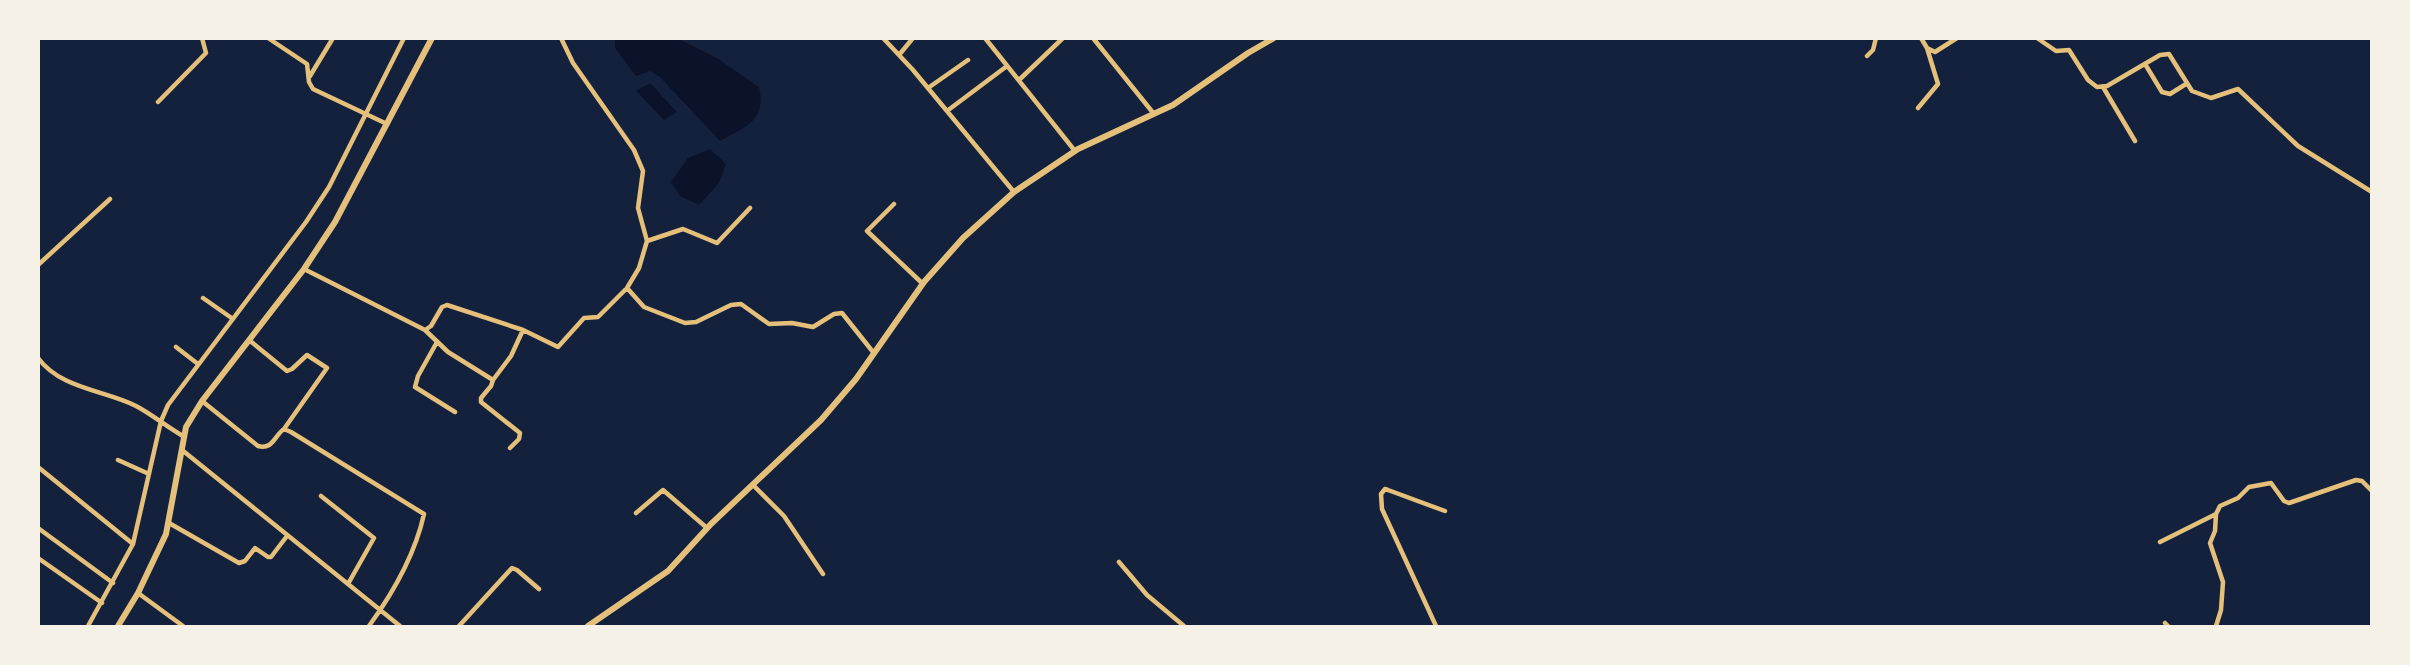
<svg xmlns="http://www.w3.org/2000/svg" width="2410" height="665" font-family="Overpass,sans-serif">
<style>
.water{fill:#0b132b}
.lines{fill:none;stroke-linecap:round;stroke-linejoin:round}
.minor{stroke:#e5c07b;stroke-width:4.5}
.tertiary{stroke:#e5c07b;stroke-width:6}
.secondary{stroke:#e5c07b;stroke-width:6}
</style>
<rect width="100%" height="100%" fill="#14213d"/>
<!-- water -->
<path class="water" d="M615,39h64l38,19 42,29c8,34 -14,40 -39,54l-60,-64 -10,-6 -14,5 -21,-28z
M650,83l27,29 -13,8 -28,-29z
M710,149l16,15 -7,19 -20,22 -19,-9 -9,-14 17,-24z"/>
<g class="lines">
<!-- minor -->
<path class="minor" d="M268,38l39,26 2,18 4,7 74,35
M883,38l30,32 101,122
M985,38l90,113
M1093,38l61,76
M1921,38l6,10 8,4 22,-14
M2037,38l19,13 13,-1 19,30 9,7 10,-1 53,-31 9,-1 23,37 19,7 27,-9 60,57 74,46
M899,55l14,-17
M1867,56l6,-6 3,-12
M2145,64l17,28 8,2 16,-10
M310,76l23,-38
M1019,80l44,-42
M2103,87l32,54
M928,88l40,-28
M158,102l48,-49 -4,-15
M1918,108l20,-24 -11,-36
M947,111l60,-45
M894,204l-27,27 56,53
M647,241l36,-12 34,14 33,-35
M38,265l72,-66
M304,269l121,61 6,-4 11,-19 5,-2 76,25 35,17 26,-29 14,-1 29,-29 12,-20 8,-27 -9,-33 5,-37 -9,-21 -61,-87 -12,-25
M627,288l17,19 41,16 11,-1 35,-17 10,-1 28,20 23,-1 21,4 21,-13 8,-1 31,39
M203,298l30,21
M425,330l23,22 45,28 -2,6 -10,12v4l39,31 -1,6 -9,9
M249,340l38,31 5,-2 15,-14 20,13 -43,61
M437,342l-19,34 -3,11 40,25
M176,347l22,17
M38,358c23,31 66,32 98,48 17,9 31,21 47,30
M493,380l18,-24 12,-26
M202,401l56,45c15,4 16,-10 26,-17l7,3 133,82c-9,41 -31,79 -55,112
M182,450l218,176
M118,460l31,14
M38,467l95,77
M753,485l31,31 39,58
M321,496l53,42 -26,46
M636,513l27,-23 44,38
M169,523l70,40 6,-2 10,-13 13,9h3l16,-21
M38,528l75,55
M2160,542l56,-28
M38,558l64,45
M1119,562l28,33 37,31
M138,593l45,33
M2165,623l3,3
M88,626l45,-82 28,-123 7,-16 138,-183 23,-35 75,-149
M459,626l53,-58 5,2 22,19
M1436,626l-54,-117 -1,-15 4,-5 3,1 57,21
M2216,626l5,-16 2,-28 -13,-39 5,-12 1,-17 4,-8 18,-8 11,-11 22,-4 13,18 5,2 67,-23 6,1 10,10"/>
<!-- tertiary -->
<path class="tertiary" d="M588,626l80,-55 43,-47 110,-104 35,-41 68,-97 39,-44 51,-46 64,-43 95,-44 75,-52 26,-15"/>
<!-- secondary -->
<path class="secondary" d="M118,626l20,-33 28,-59 20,-107 16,-26 102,-132 31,-47 97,-184"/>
</g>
<!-- border -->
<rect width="2410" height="665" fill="none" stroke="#f6f1e7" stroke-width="80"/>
</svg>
